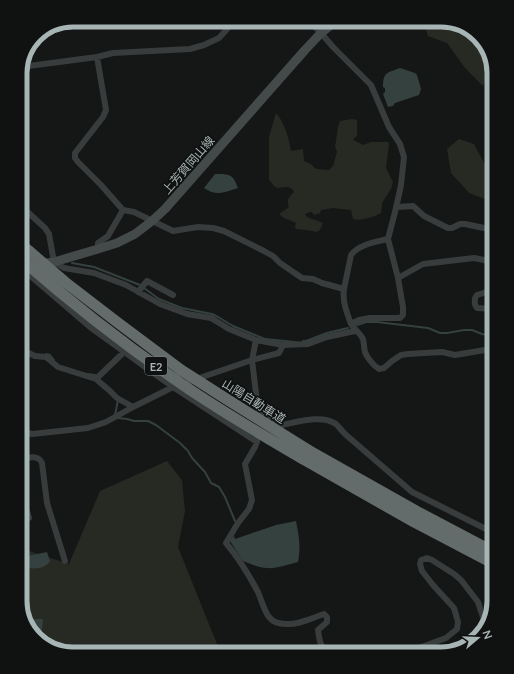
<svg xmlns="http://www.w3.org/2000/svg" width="514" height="674" font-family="Lato,'Noto Sans JP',sans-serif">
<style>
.green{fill:#272a23}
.water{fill:#34413e}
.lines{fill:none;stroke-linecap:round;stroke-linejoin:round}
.stream{stroke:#34413e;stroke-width:2}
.minor{stroke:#383c3d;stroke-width:6}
.secondary{stroke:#444a4a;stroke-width:9}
.motorway{stroke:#636b6b;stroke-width:11}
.motorway-bridge{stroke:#636b6b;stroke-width:11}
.labels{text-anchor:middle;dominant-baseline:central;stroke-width:3.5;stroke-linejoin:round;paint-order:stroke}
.shield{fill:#101111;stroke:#7a8484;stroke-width:1}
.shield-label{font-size:11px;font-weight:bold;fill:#a8b5b5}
.street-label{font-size:12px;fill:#a8b5b5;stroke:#101111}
.rim{fill:none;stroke:#a8b5b5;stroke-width:5}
</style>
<rect width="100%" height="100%" fill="#151616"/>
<!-- green -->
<path class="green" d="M433,20h11l23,7 18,16 6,23 -8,20 -18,-18 -18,-25 -19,-7 -5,-15z
M276,113c9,10 13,26 15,38l12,-2 1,12 7,3 5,5 13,1 4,-4 4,-14 -2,-5 3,-20 2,-6 12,-2 5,1v16l-4,3 2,2 8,4 8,-3h17l1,2 -3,24 7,14 -2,7 -9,14 -1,10c-8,4 -19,8 -28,6l-2,-9 -18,-2 -12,2 -1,3 -6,2 -2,-3h-2l-5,2 2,3 16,6 -3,7 -3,2 -10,-2 -11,-1 -1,-2 1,-4 -12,-5 -5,-4 10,-7c-3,-7 0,-10 5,-15l-3,-4 -4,-1 -9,1 -3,-1 -6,-7v-43z
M459,139l15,5 18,34 2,1v22l-6,-1 -19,-7 -18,-20 -4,-24z
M167,461l15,19 3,31 -7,36 43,107h-151l-24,-7 -17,-17 -9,-29v-53l49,16 31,-73z"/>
<!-- water -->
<path class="water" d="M400,68l15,5 2,2 4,14 -2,6 -24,8 -2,3 -5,1 -5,-13 2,-2v-4l-2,-1c0,-15 4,-14 17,-19z
M215,174c15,0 18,0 23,14 -14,4 -21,9 -34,0z
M296,521c3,15 5,26 2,41 -8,2 -23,7 -31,6 -8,0 -16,-4 -24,-7l-13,-20 2,-3 2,-2 1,3 41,-14z
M47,552l3,9c-6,10 -20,8 -30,5v-4l3,-5z
M38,619h5l-2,23 -12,-12 -3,-10z"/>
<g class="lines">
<!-- stream -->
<path class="stream" d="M72,263l22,4 46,18
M144,288l15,11 23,9 30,6 6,3 15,9 32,13 30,3
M357,325l9,-3h11l51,6 12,5h7l17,-3h8l10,4 12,2
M303,341h3l21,-8 21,-5
M46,354l4,1 4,5
M88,374l7,1 2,2
M115,415l3,-15
M118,418l9,1 7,2h14l8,4 24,18 8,8 4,7 13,14 6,11 8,4 6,10 10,24"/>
<!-- minor -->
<path class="minor" d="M308,20l13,13 12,14 38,38 18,42 11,17 4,13 -3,28 -5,23 -8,31 10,39 5,29v8l-3,3h-30l-11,2 -8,4c4,6 9,9 12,15 1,4 1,9 2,13 2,6 9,14 14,17l5,-1 8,-7 9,-6 7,-1 34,-2 13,3 36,-6 3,1
M97,57l9,53 -3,7 -28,36v5l3,4 23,23 22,25 11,2 39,19 25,-4 15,1 11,3 40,20 9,5 7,7 22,15 11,1 9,4 22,6c-2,12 3,24 7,35
M21,67l76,-10 16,-4 77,-4 14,-4 15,-7 9,-10 5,-8
M20,205l25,23 4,6 5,28 10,6 30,5 32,12 34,19 27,10 24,4 18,11 27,11 27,5 25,-1 19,-7 28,-6
M396,207l17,-1 11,10 24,12h4l8,-4h5l19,4 10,-1
M98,249v-6l10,-7 15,-26
M489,261l5,31
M20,267l70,60 83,60 84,55
M398,278l25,-14 51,-6 20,4
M344,289l7,-34c8,-11 25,-13 37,-16
M493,290l-16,5c-3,3 -3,10 0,13l17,1
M138,292l9,-11 26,14
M256,340l-4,20 6,50 -1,10
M20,349l15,7 11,1 12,10 38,12 14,12 7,7 16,9
M96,379l28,-27
M258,410l24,15c15,-3 40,-11 54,-1 3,3 6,7 9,10l67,58 82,41
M257,431v11l-2,5 -10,17 7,36 -3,9 -11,14 -12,20c11,13 24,34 32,49 3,7 6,19 11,25 4,5 11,7 17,7 12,1 26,-6 38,-10l3,3v5l-9,8c1,9 3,21 12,24
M20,434l8,-1 4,1 56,-6 18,-6 27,-15 40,-20 79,-27 27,-7 4,-8
M20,459c8,-1 18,-5 22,4l5,40 18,58
M20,483l4,16v3l5,16
M402,654l44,-16 11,-9 1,-7 -4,-14 -21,-23 -11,-14 -2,-7 1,-4 6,-2 5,2 22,14 7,6 17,22 6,18 1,10"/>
<!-- secondary -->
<path class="secondary" d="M20,267l34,-5 44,-13 19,-6 18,-9 17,-13 13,-12 140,-159 16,-17 16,-13"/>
<!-- motorway -->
<path class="motorway" d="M20,243l9,8
M308,450l110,62 76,40
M303,459l111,63 80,42"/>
<!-- motorway-bridge -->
<path class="motorway-bridge" d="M29,251l36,31 52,40 64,48 47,30 80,50
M20,258c49,43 100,83 153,120 42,30 86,55 130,81"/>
</g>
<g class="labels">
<!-- shield labels -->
<rect class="shield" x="145" y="357" width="22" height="18" rx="3"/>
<g class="shield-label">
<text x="156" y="366">E2</text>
</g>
<!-- street labels -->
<g class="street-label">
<text transform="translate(188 165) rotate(-49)">上芳賀岡山線</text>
<text transform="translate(254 401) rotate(32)">山陽自動車道</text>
</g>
</g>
<!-- crop -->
<path d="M0 0H514V674H0ZM73 27H441A46 46 0 0 1 487 73V601A46 46 0 0 1 441 647H73A46 46 0 0 1 27 601V73A46 46 0 0 1 73 27Z" fill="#101111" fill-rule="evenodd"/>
<path class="rim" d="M73 27H441A46 46 0 0 1 487 73V601A46 46 0 0 1 441 647H73A46 46 0 0 1 27 601V73A46 46 0 0 1 73 27Z"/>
<!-- north arrow -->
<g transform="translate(478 638) rotate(71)" stroke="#101111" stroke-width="3" paint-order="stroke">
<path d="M0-3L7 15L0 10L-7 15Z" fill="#a8b5b5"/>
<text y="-6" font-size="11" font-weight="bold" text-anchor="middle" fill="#a8b5b5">N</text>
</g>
</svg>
